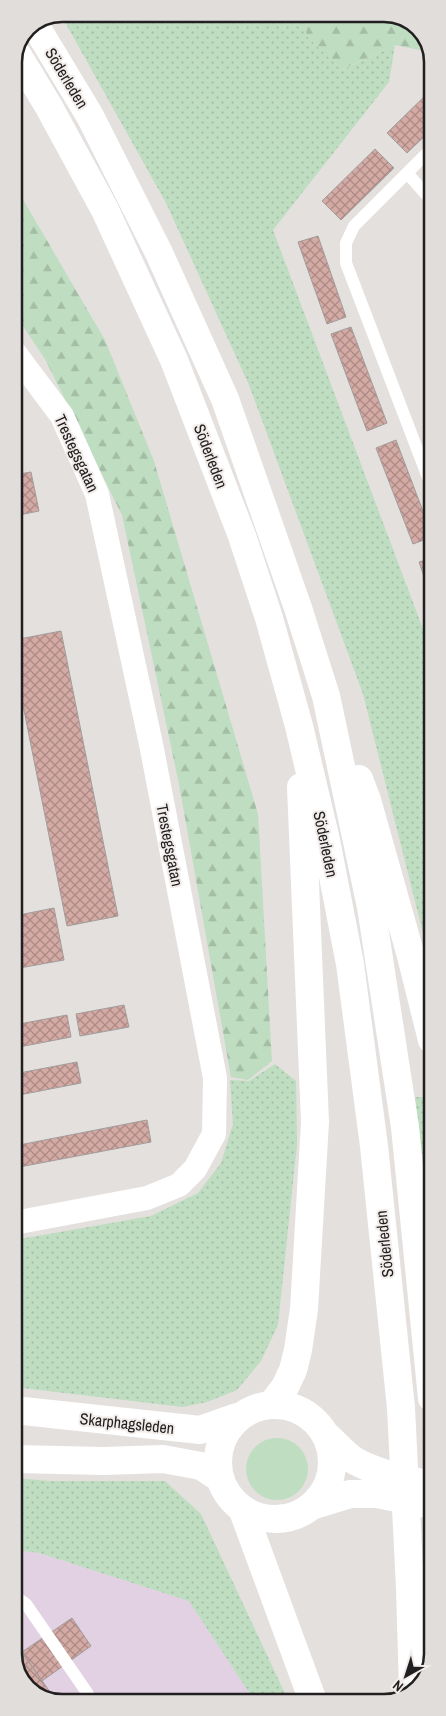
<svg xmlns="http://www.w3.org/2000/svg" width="446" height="1716" font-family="'Archivo Narrow',sans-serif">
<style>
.industrial{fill:#e2d1e2}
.grass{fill:url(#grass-dots)}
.forest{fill:url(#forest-firs)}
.park{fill:#bfddc1}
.building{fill:url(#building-cross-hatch);stroke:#a19d9c}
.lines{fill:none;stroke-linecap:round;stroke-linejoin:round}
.lane{stroke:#fff;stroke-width:12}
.street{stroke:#fff;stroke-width:24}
.secondary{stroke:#fff;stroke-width:28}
.highway{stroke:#fff;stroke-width:28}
.labels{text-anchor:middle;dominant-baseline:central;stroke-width:4;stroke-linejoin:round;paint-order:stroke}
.street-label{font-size:16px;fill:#211f1f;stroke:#f2edeb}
.rim{fill:none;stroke:#211f1f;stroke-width:2.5}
</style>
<defs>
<pattern id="grass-dots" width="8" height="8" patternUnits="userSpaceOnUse" patternTransform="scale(1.25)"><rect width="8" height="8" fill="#bfddc1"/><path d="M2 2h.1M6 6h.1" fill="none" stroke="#a4bda5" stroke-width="1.8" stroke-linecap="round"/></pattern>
<pattern id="forest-firs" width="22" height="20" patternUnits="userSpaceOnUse" patternTransform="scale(1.25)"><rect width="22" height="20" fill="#bfddc1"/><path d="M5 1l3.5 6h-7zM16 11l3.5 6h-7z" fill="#a4bda5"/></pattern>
<pattern id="building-cross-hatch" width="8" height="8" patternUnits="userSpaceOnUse" patternTransform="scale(1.25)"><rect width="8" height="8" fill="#d4aaa5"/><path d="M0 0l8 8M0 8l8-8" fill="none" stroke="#ac8a86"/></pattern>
</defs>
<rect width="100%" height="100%" fill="#e4e0de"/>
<!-- industrial -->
<path class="industrial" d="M15,1550l24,3 151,48 62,96 -1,5h-194l-27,-12 -15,-27z"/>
<!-- grass -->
<path class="grass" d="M63,14h245l-2,21 36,35 53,-25 -6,37 -116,148 156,415 -2,37 5,9v278l-69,-275 -114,-309 -83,-182 -105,-188z
M275,1064l21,17 1,63 -19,181 -17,36 -24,29 -30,12 -24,5 -169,-20v-147l137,-24 47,-23 23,-30 12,-39 -3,-44 19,1z
M415,1097h12l5,15v131z
M15,1478l35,3h115l36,33 88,188h-38l1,-5 -63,-96 -150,-48 -24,-3z"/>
<!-- forest -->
<path class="forest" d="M308,14h81l27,12 14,26 -35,-7 -54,25 -35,-35z
M14,184l91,156 49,121 104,353 14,247 -24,19 -17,-3 -52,-293 -57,-269 -77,-156 -31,-46z
M429,645l3,2v44l-5,-9z"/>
<!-- park -->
<path class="park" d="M246 1469a31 31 0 1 1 62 0a31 31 0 1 1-62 0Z"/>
<!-- building -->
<path class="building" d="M431,90v40l-24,23 -20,-20z
M375,149l19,19 -53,52 -19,-19z
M318,236l28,81 -19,7 -29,-82z
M351,327l36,96 -20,8 -36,-97z
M396,440l36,95v2l-19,7 -37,-96z
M31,472l8,39 -25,5v-41z
M432,558v41l-13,-37z
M61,631l57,285 -51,10 -53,-266v-20z
M54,908l10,52 -50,9v-53z
M124,1005l5,22 -49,9 -4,-22z
M67,1015l4,22 -57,11v-23z
M77,1062l4,21 -67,13v-22z
M147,1120l4,22 -137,26v-22z
M72,1618l19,28 -49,35 -20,-29z
M15,1641l7,11 35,50 -27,-12 -15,-27z"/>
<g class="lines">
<!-- lane -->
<path class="lane" d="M431,149l-77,77 -8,17v20l86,225
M407,173l24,27
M15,1596l11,8 62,90 3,8"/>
<!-- street -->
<path class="street" d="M14,352l48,64 35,78 54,250 64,334 -1,56 -19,35 -16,16 -32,13 -133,25"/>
<!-- secondary -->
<path class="secondary" d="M218 1462a57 57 0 1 1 114 0a57 57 0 1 1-114 0Z
M14,1410l186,20 37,-13
M326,1435c9,8 19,20 29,26 22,12 47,17 71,23
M15,1459l88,2 60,-2 38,7 17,11
M314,1505l36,-11h27l55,11"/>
<!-- highway -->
<path class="highway" d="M35,25l55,91 69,137 66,146 73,209 28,88 45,211 34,220 27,271
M17,54l32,53 56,103 69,150 68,176 27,82 30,108 27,114 24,124 24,182 27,262 9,180 3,102
M359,779l8,21 44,156 21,84
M272,1404l13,-17 8,-17 5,-20 6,-41 11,-187 -14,-335
M243,1511l70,190"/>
</g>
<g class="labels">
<!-- street labels -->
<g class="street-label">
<text transform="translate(67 78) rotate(59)">Söderleden</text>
<text transform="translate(77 453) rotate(65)">Trestegsgatan</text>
<text transform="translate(211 456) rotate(69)">Söderleden</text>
<text transform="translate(326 844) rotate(78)">Söderleden</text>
<text transform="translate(170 845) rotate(79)">Trestegsgatan</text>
<text transform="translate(384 1244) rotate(-96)">Söderleden</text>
<text transform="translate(127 1423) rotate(6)">Skarphagsleden</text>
</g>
</g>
<!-- crop -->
<path d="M0 0H446V1716H0ZM62 22H384A40 40 0 0 1 424 62V1654A40 40 0 0 1 384 1694H62A40 40 0 0 1 22 1654V62A40 40 0 0 1 62 22Z" fill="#e1dddb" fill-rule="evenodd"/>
<path class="rim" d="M62 22H384A40 40 0 0 1 424 62V1654A40 40 0 0 1 384 1694H62A40 40 0 0 1 22 1654V62A40 40 0 0 1 62 22Z"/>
<!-- north arrow -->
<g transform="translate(406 1676) rotate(219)" stroke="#f2edeb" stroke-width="4" paint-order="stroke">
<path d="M0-4L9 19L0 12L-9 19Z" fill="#211f1f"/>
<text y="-8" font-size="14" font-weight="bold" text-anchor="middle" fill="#211f1f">N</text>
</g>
</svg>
